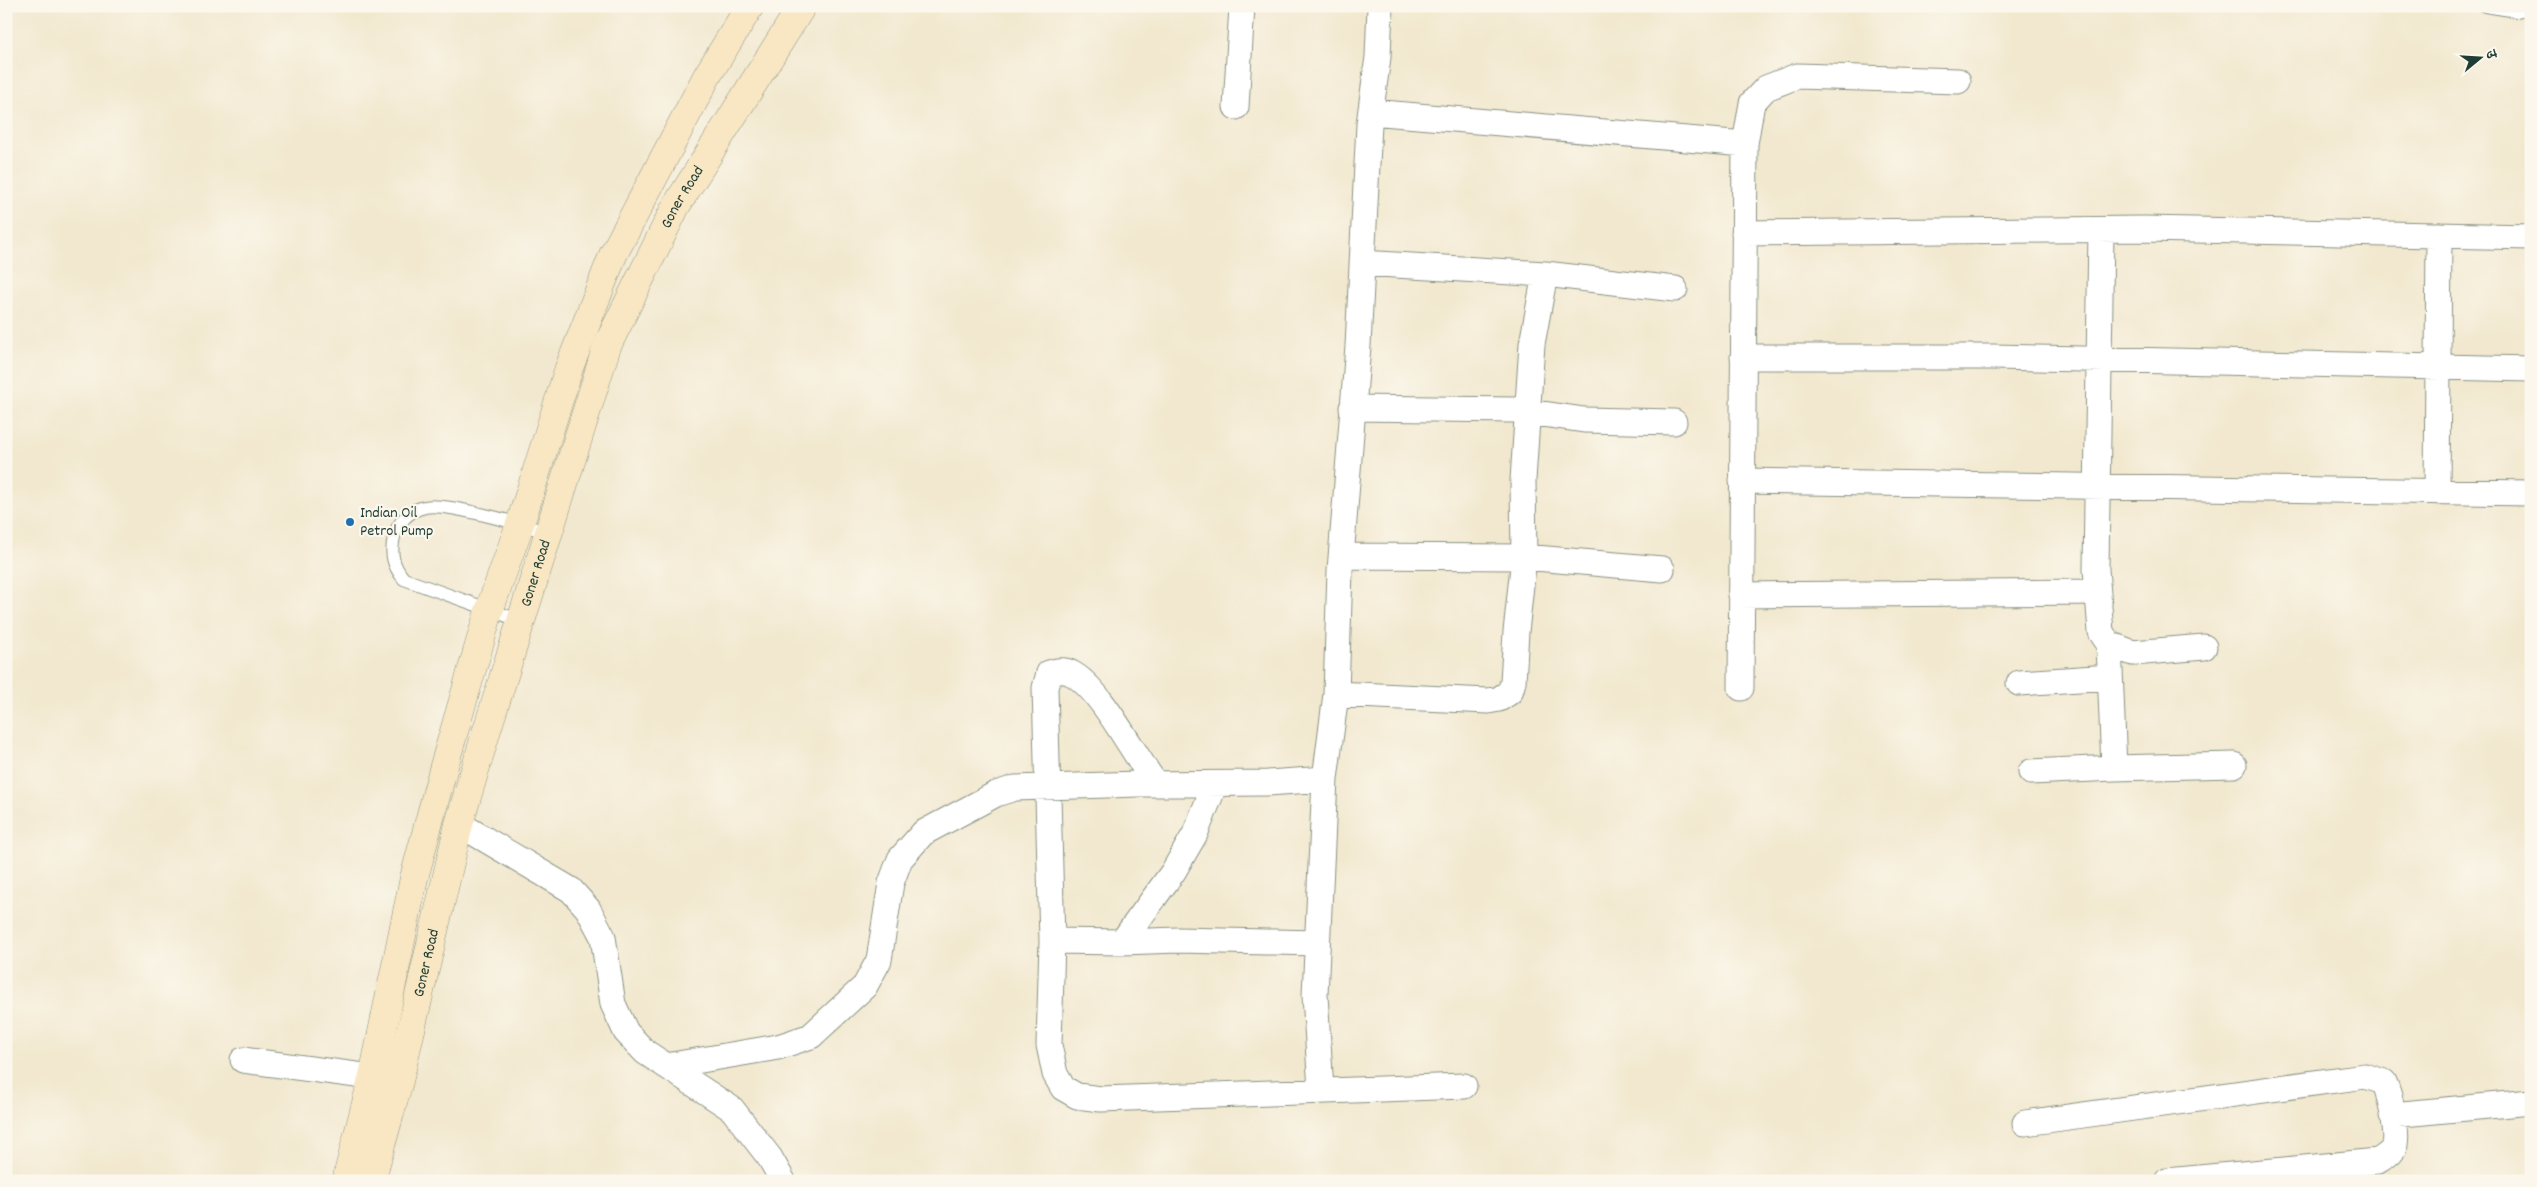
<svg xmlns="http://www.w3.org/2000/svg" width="2537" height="1187" font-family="Dekko,'Playpen Sans Deva',sans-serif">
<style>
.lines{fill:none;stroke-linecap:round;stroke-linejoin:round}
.lane-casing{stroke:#889282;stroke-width:14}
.street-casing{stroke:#889282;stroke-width:27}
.secondary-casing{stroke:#889282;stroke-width:29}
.lane{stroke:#fff;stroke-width:12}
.street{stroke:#fff;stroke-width:25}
.secondary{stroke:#f9e7c3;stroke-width:28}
.poi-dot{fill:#1f6fb2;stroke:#fbf7ec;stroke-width:2}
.labels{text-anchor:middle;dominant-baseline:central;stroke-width:4.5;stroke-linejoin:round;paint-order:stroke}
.street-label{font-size:16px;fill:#1f3d34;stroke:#fbf7ec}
.poi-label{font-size:16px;fill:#1f3d34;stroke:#fbf7ec;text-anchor:start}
</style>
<rect width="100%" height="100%" fill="#fbf7ec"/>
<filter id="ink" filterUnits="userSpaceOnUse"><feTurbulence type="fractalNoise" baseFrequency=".02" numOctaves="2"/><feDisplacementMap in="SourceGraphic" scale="10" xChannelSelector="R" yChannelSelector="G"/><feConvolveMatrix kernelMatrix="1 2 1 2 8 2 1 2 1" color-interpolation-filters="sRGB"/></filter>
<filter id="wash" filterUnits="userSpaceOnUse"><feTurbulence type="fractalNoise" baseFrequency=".0096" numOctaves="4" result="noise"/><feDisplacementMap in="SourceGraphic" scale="20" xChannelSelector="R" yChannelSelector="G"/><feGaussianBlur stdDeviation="1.12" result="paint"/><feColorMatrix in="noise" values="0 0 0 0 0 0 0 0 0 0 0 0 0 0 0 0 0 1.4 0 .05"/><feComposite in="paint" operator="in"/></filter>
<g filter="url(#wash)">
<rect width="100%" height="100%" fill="#f2e8cf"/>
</g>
<g filter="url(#ink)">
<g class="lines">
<!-- lane casing -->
<g class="lane-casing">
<path id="lane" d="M2485,6l32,5 14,-3
M521,621l-117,-42c-11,-13 -14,-25 -10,-42 4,-15 15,-27 31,-30 20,-5 100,18 123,26"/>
</g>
<!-- street casing -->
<g class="street-casing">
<path id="street" d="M1236,107l6,-101
M1371,112l374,32
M2101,230l-5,339 5,63 8,12 24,9 71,-6
M1744,233l400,-4 387,8
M1362,263l183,11 130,15
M1743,357h250l538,12
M1352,408l163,2 69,10 90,2
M1742,481l789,12
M2437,492l2,-257
M1342,556l182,1 138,12
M1741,595l356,-3
M2109,644l5,124 120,-3
M2019,683l91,-6
M1741,688l4,-544 7,-41 14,-15 31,-12 161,5
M1336,694l152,7 11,-2 11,-7 3,-10 3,-50 8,-75 -1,-77 9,-136 13,-70
M2031,772l83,-4
M1156,784c-22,-28 -55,-96 -85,-111 -7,-4 -15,-2 -22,0l-4,15 7,253 -3,104 6,29 8,14 14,8 24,3 363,-13
M459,824l112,66 17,19 15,28 10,67 13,28 19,20 87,57 38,49 13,23
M1052,941l70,1 56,-2 139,3
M1122,942l51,-70 22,-38 20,-50
M243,1060l151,20
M666,1066l112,-19 33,-11 54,-50 14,-26 12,-77 9,-24 23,-26 73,-39 19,-6 123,-4 130,-1 57,-4 11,-85 4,-124 18,-224 11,-222 9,-67 2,-51
M1321,1090l-6,-95 10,-216
M2392,1115l139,-13
M2025,1123l340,-47 19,6c6,12 14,50 11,63 -3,8 -10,12 -17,16l-211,20"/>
</g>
<!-- secondary casing -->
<g class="secondary-casing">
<g id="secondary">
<path d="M346,1181l27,-105 41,-198 30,-112 45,-155 31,-87 49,-156 44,-113 94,-179 43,-70"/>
<path id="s1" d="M371,1181l28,-100 60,-257 27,-91 121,-387 69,-140 126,-200"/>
</g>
</g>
<!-- lane -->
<use href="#lane" class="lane"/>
<!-- street -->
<use href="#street" class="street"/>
<!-- secondary -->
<use href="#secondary" class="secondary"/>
</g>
</g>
<!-- markers -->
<circle class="poi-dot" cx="350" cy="522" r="5"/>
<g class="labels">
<!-- street labels -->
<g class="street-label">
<text stroke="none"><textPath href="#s1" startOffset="1035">Goner Road</textPath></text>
<text stroke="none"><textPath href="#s1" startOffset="630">Goner Road</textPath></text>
<text stroke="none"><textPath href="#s1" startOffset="225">Goner Road</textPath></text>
</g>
<!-- poi labels -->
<g class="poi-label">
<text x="360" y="513">Indian Oil<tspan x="360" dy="18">Petrol Pump</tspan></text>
</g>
</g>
<!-- margin -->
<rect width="2537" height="1187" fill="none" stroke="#fbf7ec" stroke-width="25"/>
<!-- north arrow -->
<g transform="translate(2480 58) rotate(72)" stroke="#fbf7ec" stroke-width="4" paint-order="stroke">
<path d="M0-4L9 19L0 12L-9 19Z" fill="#1f3d34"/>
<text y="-8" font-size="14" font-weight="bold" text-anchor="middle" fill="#1f3d34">उ</text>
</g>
</svg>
